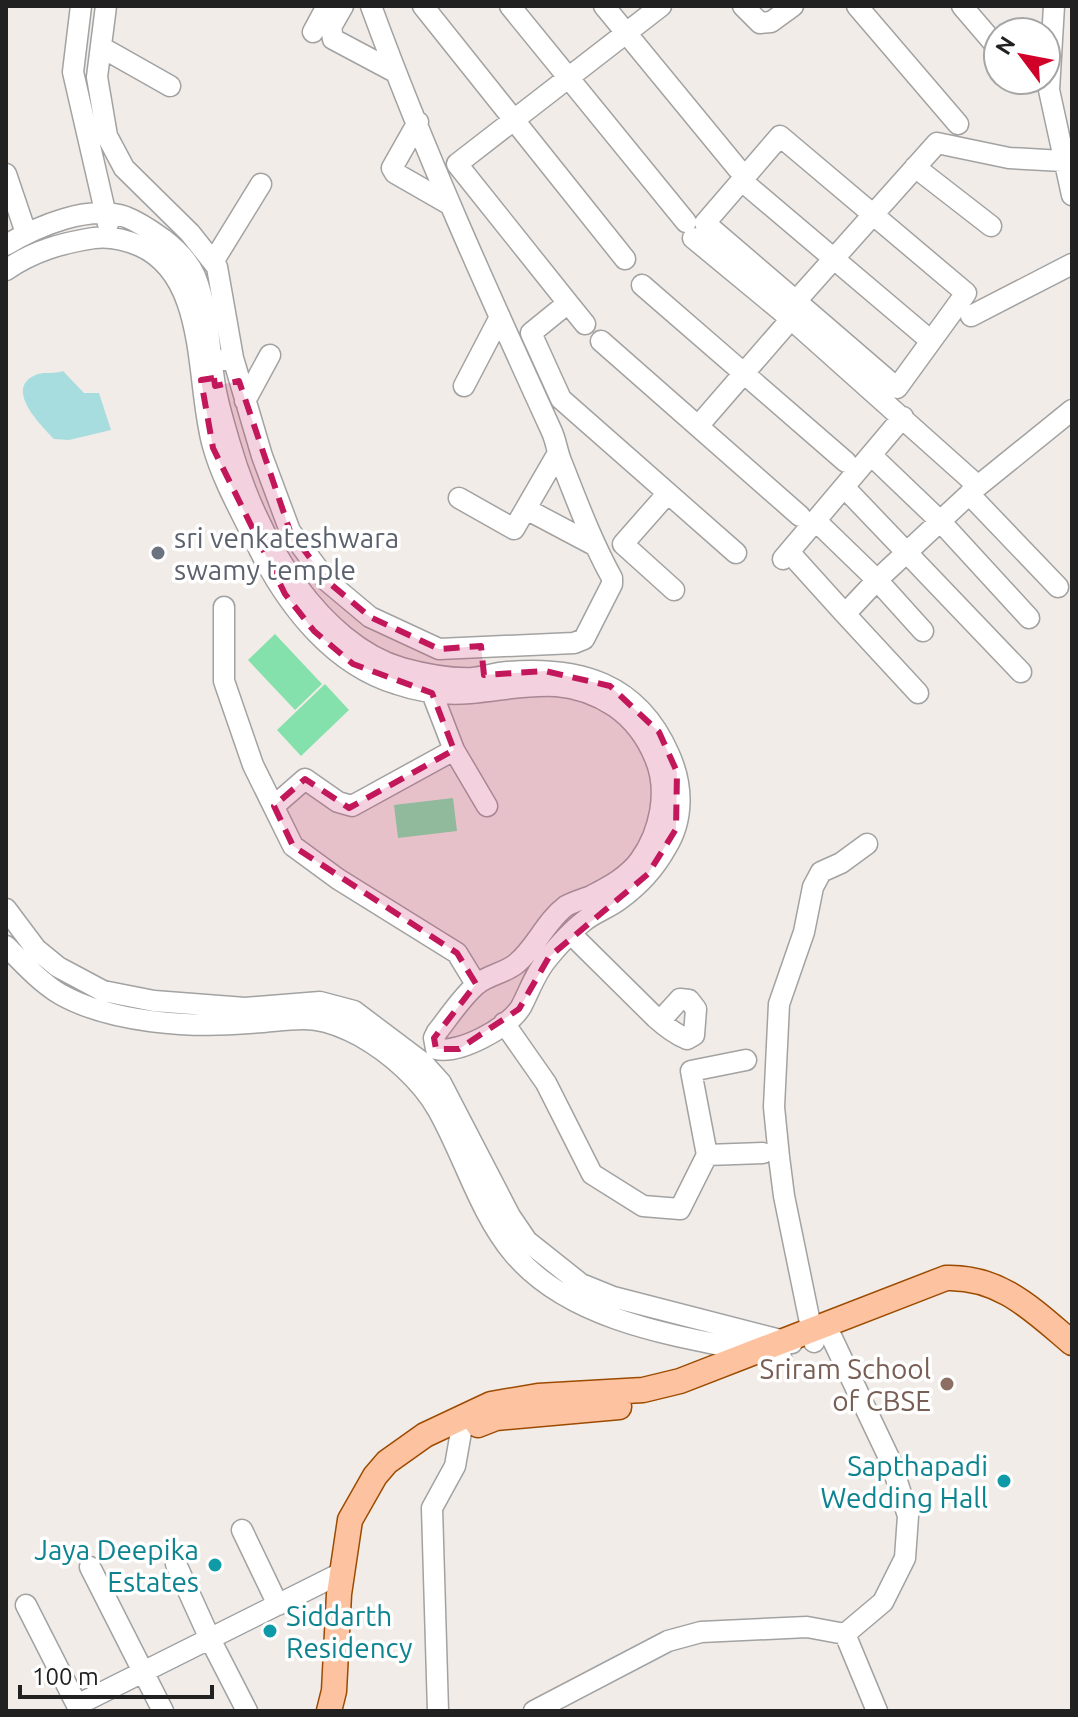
<svg xmlns="http://www.w3.org/2000/svg" width="1078" height="1717" font-family="Ubuntu,sans-serif">
<style>
.pitch{fill:#85e1ac}
.water{fill:#a7dddf}
.lines{fill:none;stroke-linecap:round;stroke-linejoin:round}
.minor-casing{stroke:#a2a2a2;stroke-width:23}
.major-casing{stroke:#9d4b00;stroke-width:27}
.minor{stroke:#fff;stroke-width:20}
.major{stroke:#fdc3a0;stroke-width:24}
.marked{fill:#c2185b;fill-opacity:0.2;stroke:#c2185b;stroke-width:6;stroke-dasharray:16 10;stroke-linejoin:round}
.worship-dot{fill:#6b7280;stroke:#fff;stroke-width:3}
.education-dot{fill:#8d6e63;stroke:#fff;stroke-width:3}
.culture-dot{fill:#0f9aa8;stroke:#fff;stroke-width:3}
.labels{text-anchor:middle;dominant-baseline:central;stroke-width:7;stroke-linejoin:round;paint-order:stroke}
.worship-label{font-size:28px;fill:#5b616d;stroke:#fff;text-anchor:start}
.education-label{font-size:28px;fill:#785e54;stroke:#fff;text-anchor:end}
.culture-label{font-size:28px;fill:#0d838f;stroke:#fff;text-anchor:end}
</style>
<rect width="100%" height="100%" fill="#f1ece7"/>
<!-- pitch -->
<path class="pitch" d="M275,634l47,50 -27,26 -47,-50z
M325,684l24,26 -48,46 -24,-26z
M453,798l4,33 -59,7 -4,-33z"/>
<!-- water -->
<path class="water" d="M63,371l21,22h15l12,37 -42,10 -15,-1c-14,-15 -52,-52 -16,-65 8,-2 16,0 25,-3z"/>
<g class="lines">
<!-- minor casing -->
<g class="minor-casing">
<path id="minor" d="M81,6l-8,66 35,152
M106,6l-9,71 10,59 17,32 66,65 27,34 16,91
M343,6l-12,21 2,12 62,33
M423,6l202,253
M510,6l176,216
M604,6l134,163
M743,6l17,17
M857,6l101,118
M962,6l36,42
M1054,6l-5,84 23,105
M760,23l11,-1 22,-16
M313,32l14,-26
M101,47l69,39
M418,122l-26,46 3,5 54,31
M915,167l76,59
M6,174l20,59
M742,181l189,160
M693,238l98,81 187,167 94,-76
M6,245c32,-19 83,-41 120,-28 13,5 26,14 37,22 13,10 25,21 32,37 14,35 14,74 20,110 3,19 9,37 14,55 15,52 37,102 69,146 26,35 62,69 104,81 22,6 47,11 70,10 12,-1 23,-5 35,-6 73,-6 131,11 162,82 14,31 15,65 -3,94 -11,20 -29,39 -47,52 -12,9 -26,13 -36,22 -13,10 -25,24 -35,36 -13,15 -18,32 -27,49 -13,21 -61,47 -85,42l-2,-11 3,-6c12,-15 24,-34 39,-47 11,-10 30,-12 41,-22 19,-16 29,-42 49,-57 7,-4 17,-7 25,-10 17,-9 37,-19 49,-36 20,-28 29,-69 15,-102 -9,-22 -22,-39 -41,-52 -50,-32 -89,-18 -144,-13 -24,2 -50,-1 -73,-9 -63,-19 -108,-76 -137,-133 -16,-34 -37,-69 -47,-105 -18,-63 -4,-169 -73,-200 -16,-7 -30,-10 -46,-8 -32,5 -61,13 -88,32
M213,262l48,-78
M642,285l204,177
M796,301l101,87 69,-95 -186,-157 -75,87 91,78c47,-53 94,-106 141,-158l72,15 54,3
M568,303l-111,-139 204,-158
M971,316l101,-52
M585,324l-17,-21 -37,30 30,66 175,154
M601,341l199,175
M212,362l21,-4 29,98 28,75 37,50 43,36 69,32 135,-6 10,-4 28,-55v-6c-21,-38 -35,-77 -51,-117 -4,-10 -5,-20 -9,-29 -64,-140 -128,-281 -181,-426
M464,386l36,-69
M245,401l25,-46
M699,425l92,-106
M871,455l69,66 89,97
M844,487l177,185
M667,494l-44,50 51,46
M969,494l89,93
M459,498l55,31 44,-76
M526,509l68,36
M815,520l62,60 46,51
M789,552l56,62
M783,559l120,-142
M224,607v74l29,84 40,81 45,33 119,74 19,31
M432,693l22,57 33,56
M918,693l-73,-79 32,-34 101,-94
M274,806l31,-27 33,23 14,4 102,-56
M6,909l30,40 22,18 45,24 51,10 91,7 75,-6 34,9 69,52 18,20 69,133 17,25 54,43 32,13 179,46
M571,934l85,84c10,9 19,16 31,21l7,-4 2,-26 -7,-9 -9,-1 -20,22
M6,946c16,16 34,36 54,48 51,29 131,34 189,29 49,-3 65,-12 111,13 30,17 61,44 78,74 27,48 41,102 76,144 62,73 179,84 267,103
M504,1023l42,60 46,91 51,32 37,3 27,-54 -16,-84 55,-11
M707,1155l56,-2
M831,1336l60,126 17,54 -3,42 -22,44 -38,32 32,77
M814,1342l-30,-146 -5,-39 -5,-50 5,-103 25,-72 9,-45 8,-15 20,-9 26,-19
M242,1530l36,75
M176,1564l34,75 37,72
M90,1567l73,144
M26,1605l54,106
M77,1705l264,-132
M438,1711l-6,-203 23,-42 6,-34
M534,1711l134,-70 33,-9 106,-5 38,7"/>
</g>
<!-- major casing -->
<g class="major-casing">
<path id="major" d="M478,1425l18,-7 123,-11
M329,1711l5,-20 5,-97 11,-74 25,-44 12,-14 38,-27 66,-31 47,-8 105,-6 37,-9 266,-103c54,-2 87,32 126,65"/>
</g>
<!-- minor -->
<use href="#minor" class="minor"/>
<!-- major -->
<use href="#major" class="major"/>
</g>
<!-- marked area -->
<path class="marked" d="M214,378l1,8 24,-5 51,150 37,50 43,36 69,32 42,-3 3,29 61,-4 65,15 49,46 18,40 -1,57 -28,45 -99,83 -30,52 -60,40h-23l-2,-11 42,-54 -19,-31 -164,-107 -19,-40 31,-27 44,29 105,-58 -22,-57 -79,-29 -39,-33 -29,-37 -72,-146 -12,-68z"/>
<!-- markers -->
<circle class="worship-dot" cx="158" cy="553" r="8"/>
<circle class="education-dot" cx="947" cy="1384" r="8"/>
<g class="culture-dot">
<circle cx="1004" cy="1481" r="8"/>
<circle cx="215" cy="1565" r="8"/>
<circle cx="270" cy="1631" r="8"/>
</g>
<g class="labels">
<!-- worship labels -->
<g class="worship-label">
<text x="174" y="537">sri venkateshwara<tspan x="174" dy="32">swamy temple</tspan></text>
</g>
<!-- education labels -->
<g class="education-label">
<text x="931" y="1368">Sriram School<tspan x="931" dy="32">of CBSE</tspan></text>
</g>
<!-- culture labels -->
<g class="culture-label">
<text x="988" y="1465">Sapthapadi<tspan x="988" dy="32">Wedding Hall</tspan></text>
<text x="199" y="1549">Jaya Deepika<tspan x="199" dy="32">Estates</tspan></text>
<text x="286" y="1615" text-anchor="start">Siddarth<tspan x="286" dy="32">Residency</tspan></text>
</g>
</g>
<!-- border -->
<rect width="1078" height="1717" fill="none" stroke="#212121" stroke-width="16"/>
<!-- north arrow -->
<g transform="translate(1022 56) rotate(302)"><circle r="38" fill="#ffffff" stroke="#a6a6a6" stroke-width="2"/>
<path d="M0-6L14 30L0 20L-14 30Z" fill="#d10028"/>
<text y="-12" font-size="22" font-weight="bold" text-anchor="middle" fill="#212121">N</text>
</g>
<!-- scale -->
<path d="M20 1685v12h192v-12" fill="none" stroke="#212121" stroke-width="4"/>
<text x="32" y="1685" font-size="24" fill="#212121" stroke="#ffffff" stroke-width="6" paint-order="stroke">100 m</text>
</svg>
